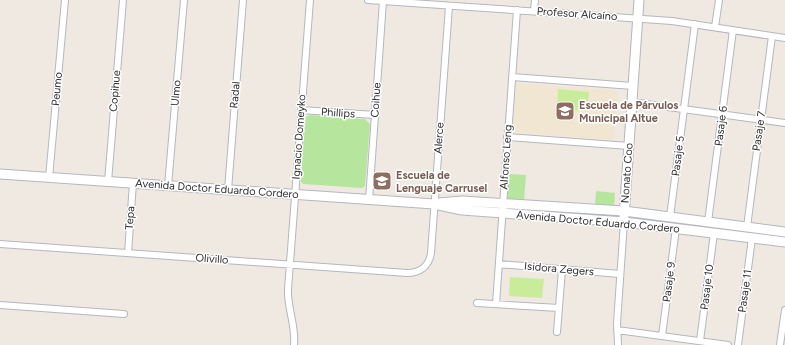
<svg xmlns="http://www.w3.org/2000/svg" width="785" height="345" font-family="Figtree,sans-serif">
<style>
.education{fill:#f0e6d1}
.green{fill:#b6e59e}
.pitch{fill:#c9ec9a}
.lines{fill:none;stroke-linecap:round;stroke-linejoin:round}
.street-casing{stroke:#b4b7c1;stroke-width:8}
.secondary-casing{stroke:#b4b7c1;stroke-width:11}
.street{stroke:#fff;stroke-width:6}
.secondary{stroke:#fff;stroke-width:9}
.labels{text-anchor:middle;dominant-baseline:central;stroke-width:3;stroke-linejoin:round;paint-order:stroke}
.street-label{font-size:11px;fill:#2e2e2e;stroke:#fff}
.education-label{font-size:11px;font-weight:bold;fill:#785e54;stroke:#fff;text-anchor:start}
</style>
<rect width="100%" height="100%" fill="#efe9e1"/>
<!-- education -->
<path class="education" d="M516,83l102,8 -4,49 -102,-8z"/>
<!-- green -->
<path class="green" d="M310,115l55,4 5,5 -5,62 -3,2 -59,-4 -3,-4 6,-63z
M509,174l17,1 -2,26 -17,-1z
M596,191l19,2 -1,13 -19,-1z"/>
<!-- pitch -->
<path class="pitch" d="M558,89l31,3 -2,19 -30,-2z
M510,277l34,2 -2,19 -33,-2z"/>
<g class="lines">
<!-- street casing -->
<g class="street-casing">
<path id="street" d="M368,0l304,21 113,17
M534,11l1,-11
M715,27l4,-27
M512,77l121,9
M632,102l153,21
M301,110l74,5
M507,137l122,9
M49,178l16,-178
M108,182l15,-182
M168,186l16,-186
M228,190l15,-190
M369,200l14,-199
M670,217l25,-193
M708,222l25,-192
M747,227l25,-191
M0,244l407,29c13,0 22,-7 24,-20l18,-247
M128,253l5,-70
M499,264l121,10
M477,303l82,5
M496,304l21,-294
M0,305l124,9
M617,330l111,15
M557,332l5,-62
M662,336l14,-108
M700,341l14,-108
M294,345c2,-20 -7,-37 -6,-56l22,-289
M618,345l-1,-22 7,-101
M738,345l14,-107
M780,345l5,-35"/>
</g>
<!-- secondary casing -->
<g class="secondary-casing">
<path id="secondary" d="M0,174l434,30 28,6 162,12 161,20
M438,203l24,-2 162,10 161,21
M624,216l15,-216"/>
</g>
<!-- street -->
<use href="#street" class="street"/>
<!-- secondary -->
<use href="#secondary" class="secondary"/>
</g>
<!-- icons -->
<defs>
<g id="school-square" transform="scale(1)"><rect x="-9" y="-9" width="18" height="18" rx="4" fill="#8d6e63" stroke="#fff"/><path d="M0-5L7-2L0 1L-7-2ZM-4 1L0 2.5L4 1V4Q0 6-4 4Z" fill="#fff"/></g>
</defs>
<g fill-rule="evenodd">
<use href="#school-square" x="565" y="111"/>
<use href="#school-square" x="382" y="181"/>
</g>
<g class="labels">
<!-- street labels -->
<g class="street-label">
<text transform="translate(577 14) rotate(4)">Profesor Alcaíno</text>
<text transform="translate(57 89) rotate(-85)">Peumo</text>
<text transform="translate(115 91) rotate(-85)">Copihue</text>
<text transform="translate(176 93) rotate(-85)">Ulmo</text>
<text transform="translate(235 95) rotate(-85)">Radal</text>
<text transform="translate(376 100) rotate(-86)">Coihue</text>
<text transform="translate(338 113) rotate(4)">Phillips</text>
<text transform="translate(721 126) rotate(-83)">Pasaje 6</text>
<text transform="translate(759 131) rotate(-82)">Pasaje 7</text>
<text transform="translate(299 137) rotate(-86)">Ignacio Domeyko</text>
<text transform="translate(439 138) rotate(-86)">Alerce</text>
<text transform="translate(678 156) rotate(-83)">Pasaje 5</text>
<text transform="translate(506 157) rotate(-86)">Alfonso Leng</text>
<text transform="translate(627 173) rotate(-86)">Nonato Coo</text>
<text transform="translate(217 189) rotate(4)">Avenida Doctor Eduardo Cordero</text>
<text transform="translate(130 218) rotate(-86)">Tepa</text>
<text transform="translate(598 222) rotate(5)">Avenida Doctor Eduardo Cordero</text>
<text transform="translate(212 259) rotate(4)">Olivillo</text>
<text transform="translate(559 269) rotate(5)">Isidora Zegers</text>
<text transform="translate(669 282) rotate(-83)">Pasaje 9</text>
<text transform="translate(707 287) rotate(-83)">Pasaje 10</text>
<text transform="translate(745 291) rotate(-82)">Pasaje 11</text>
</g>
<!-- education labels -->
<g class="education-label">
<text x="579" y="105">Escuela de Párvulos<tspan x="579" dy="13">Municipal Altue</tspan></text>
<text x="396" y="175">Escuela de<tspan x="396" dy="13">Lenguaje Carrusel</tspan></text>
</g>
</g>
</svg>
